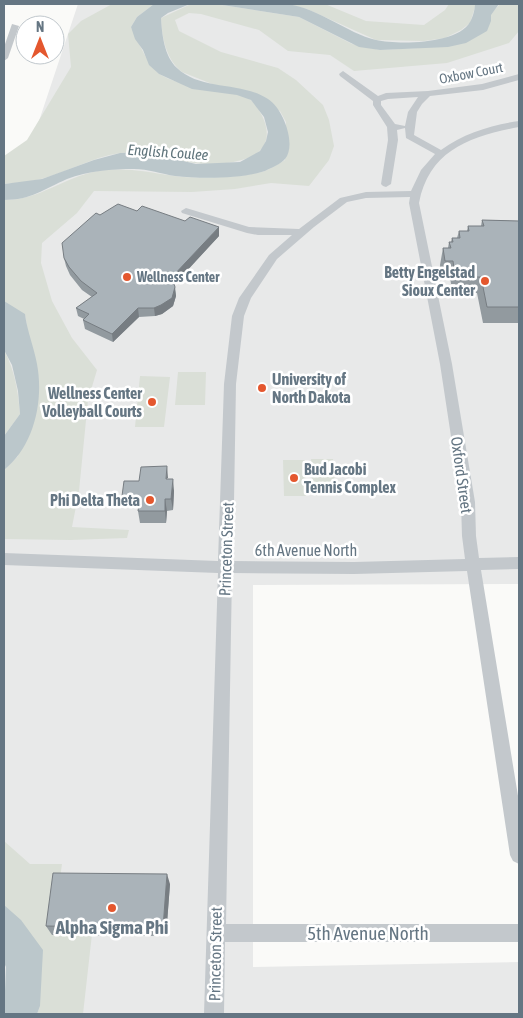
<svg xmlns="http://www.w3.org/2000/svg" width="523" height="1018" font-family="'Asap Condensed',sans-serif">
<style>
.built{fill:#e8e9e9}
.green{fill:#dadfd7}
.water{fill:#bbc7cb}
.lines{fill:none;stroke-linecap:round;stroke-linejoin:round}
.minor{fill:#c3c8cc;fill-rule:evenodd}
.wall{fill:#929a9f}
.shaded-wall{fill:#777d82}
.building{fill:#aab3b9;stroke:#777d82}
.poi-dot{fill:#e4572e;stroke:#fff;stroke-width:2}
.labels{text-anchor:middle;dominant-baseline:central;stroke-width:5;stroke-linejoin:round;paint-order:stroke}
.far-street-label{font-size:14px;fill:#657683;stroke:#fff}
.far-poi-label{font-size:14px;font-weight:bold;fill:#657683;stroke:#fff;text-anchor:start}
.far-water-label{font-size:15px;font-style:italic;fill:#60757c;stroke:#fff}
.poi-label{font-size:16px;font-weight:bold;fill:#657683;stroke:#fff;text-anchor:end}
.street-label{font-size:16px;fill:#657683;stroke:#fff}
.near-poi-label{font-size:19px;font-weight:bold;fill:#657683;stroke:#fff}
.near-street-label{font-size:19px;fill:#657683;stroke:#fff}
</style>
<rect width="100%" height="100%" fill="#fafaf8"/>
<!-- built -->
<path class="built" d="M78,4h441v580l-266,1v382l266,-5v52h-515v-822l12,-2z"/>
<!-- green -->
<path class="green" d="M112,4h42l-17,13 -6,10c6,12 18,41 30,48 18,10 42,13 62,17 9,2 21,2 29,9 5,5 11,15 13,22 10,33 -24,39 -48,41 -33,2 -63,-15 -97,-11 -28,4 -52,19 -79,26 -12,3 -25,4 -37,5v-28l23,-16 44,-73 -3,-33 13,-13z
M191,4h25l83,13 53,27 28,6 40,-2 44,-5 36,-39h19v27l-10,12 -62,20 -93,8 -24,-16 -42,-4 -29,-21 -58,-16 -12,-1 -14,7 4,11 42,21 57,16 18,12 27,25 6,15 5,26 -5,14 -20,26 -38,-3 -36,6 -43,3 -98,-1 -17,22 -35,30 -1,20 11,38 20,37 25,32 -9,30 -9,91 -7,36 57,3 -2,8 -57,2 -66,-1v-69l14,-14 9,-130 -2,-11 -21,-13v-102c34,1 60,-23 94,-29 28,-4 48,1 76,5 22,3 70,2 91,-5 7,-3 13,-7 20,-11l1,-38 -6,-11 -98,-39c-16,-13 -20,-34 -21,-54z
M287,4h38l41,17 58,4 21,-15 4,-6h27l-6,19 -9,7 -16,8 -21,3 -48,-1 -69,-31z
M4,350c11,21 14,41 16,64l-16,22z
M178,372h28l-1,33h-30z
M140,376l30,1 -6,50h-29z
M311,459h22l3,36h-23z
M283,460h22l1,36h-22z
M4,841l26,23h32l-10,71 40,-1 -9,80h-46l3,-8 -36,-95z"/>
<!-- water -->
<path class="water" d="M154,4h36l-22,9 -7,5c1,16 3,38 16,50 24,23 63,13 91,31 15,9 29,46 17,60 -4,5 -14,9 -20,12 -23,8 -65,8 -90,5 -13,-2 -27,-7 -41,-7 -22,0 -46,2 -67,10 -23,10 -36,21 -63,21v-16l38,-5 52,-19 26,-7 25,-1 51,12 44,-2 20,-11 6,-10 2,-9 -4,-15 -13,-17 -14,-5 -45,-6 -33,-15 -10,-9 -6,-15 -8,-11 -4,-12 6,-10z
M216,4c20,-1 51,-3 72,0 32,5 59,29 88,36 23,5 82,4 94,-18 3,-5 5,-13 5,-18h24l-8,11v6l-4,10 -21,12 -18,4 -68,3 -21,-3 -60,-30z
M4,301l21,13c2,17 9,33 12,50 7,37 -3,82 -33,106v-34l16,-22 -2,-23 -6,-26 -8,-15z
M4,905l17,15 22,30 -3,56 -3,8h-33l2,-47 -2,-4z"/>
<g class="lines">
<!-- minor -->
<path class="minor" d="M12,24l7,2 -11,32 -4,3v-14z
M343,71l35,25 8,-3 42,-2 54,-7 37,-10v6l-36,10 -53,6 -8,8 -5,8 -3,23 27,15c23,-17 51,-25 78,-29v6c-48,9 -90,23 -100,76l33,161 23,138 1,34 3,22 40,-1v12l-38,1 38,232v62l-6,-3 -3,-6 -43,-284 -113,3 -122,-1 -6,351h293v18h-294l-1,72h-20l14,-441 -214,-8v-12l214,8 6,-177 8,-68 7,-18 30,-43 23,-20h-34l-11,-2 -65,-20 -1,-2 5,-3 63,19 50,2 41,-31 26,-6 45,-1 10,-21 14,-16 -29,-16 -1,-10 -8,2 1,10 -7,44 -5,3 -3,-1 -2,-2 7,-44 -1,-13 -14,-22v-4l-33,-25 -1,-2zM418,97l-10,15 -3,14 -10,-2 -14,-19v-4l7,-2zM410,197l-1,6 31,161 21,138 1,34 3,23 -111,3 -121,-1 3,-177 8,-68 7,-18 26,-39 37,-32 33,-25 19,-4z"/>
</g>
<!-- wall -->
<path class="wall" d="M137,211l82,25 -45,48 2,12 -3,10 -11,8 -7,2 -16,1 -26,25 -28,-13 -2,-9 1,-1 -6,-3 -2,-8 16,-11 -10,-7 -12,-15 -4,-9 -2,-8 36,-43z
M482,220l37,1v102h-36l-6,-30h-11v-4h-10l-1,-5h-4l-1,-7h-8l-2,-12 3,-17h5l1,-6h2l1,-4h5l2,-7h8l1,-5h13z
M168,479l6,12 -1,19 -6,1 -1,12h-26l-2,-12 1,-3h-14l-3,-12 17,-15z
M170,884l-4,52 -114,-1 -6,-9z"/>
<!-- shaded-wall -->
<path class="shaded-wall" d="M219,227v9l-46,50 -1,-9z
M175,287l1,9 -3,10 -11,8 -7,2 -1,-8z
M138,308l1,9 -26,25 -1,-8z
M167,466l1,12 -2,1z
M173,479l1,12 -1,19 -2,-11z
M165,499l2,12 -1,12 -1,-12z
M167,874l3,10 -4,52 -3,-8z"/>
<!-- building -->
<path class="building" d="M118,204l19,7 5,-5 43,15 5,-4 29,10 -47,50 3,10 -3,11 -11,7 -7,3h-16l-26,26 -29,-14 6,-6 -13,-6 21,-15 -16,-12 -12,-14 -5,-9 -2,-15 34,-30 4,2z
M482,220l37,1v86h-32l-6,-30h-11l-1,-4h-9l-1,-5h-5l-1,-7h-8l-2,-13h8l-2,-6h4l-1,-4h8l-1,-7h10l-1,-5h16z
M167,466l-1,13h7l-2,20h-6v12h-27l2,-15h-18l2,-15h15l2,-14z
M53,873l114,1 -4,54 -117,-2z"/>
<!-- markers -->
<g class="poi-dot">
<circle cx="127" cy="277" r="5"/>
<circle cx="485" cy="281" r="5"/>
<circle cx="262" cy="388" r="5"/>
<circle cx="152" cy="402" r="5"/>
<circle cx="294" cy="478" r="5"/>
<circle cx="150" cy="500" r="5"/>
<circle cx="112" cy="908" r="5"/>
</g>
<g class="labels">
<!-- far-street labels -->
<g class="far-street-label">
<text transform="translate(471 73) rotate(-11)">Oxbow Court</text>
</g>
<!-- far-poi labels -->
<g class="far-poi-label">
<text x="137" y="277">Wellness Center</text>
</g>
<!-- far-water labels -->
<g class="far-water-label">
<text transform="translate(168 152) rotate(4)">English Coulee</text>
</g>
<!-- poi labels -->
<g class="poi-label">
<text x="475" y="272">Betty Engelstad<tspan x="475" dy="18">Sioux Center</tspan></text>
<text x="272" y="379" text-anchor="start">University of<tspan x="272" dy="18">North Dakota</tspan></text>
<text x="142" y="393">Wellness Center<tspan x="142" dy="18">Volleyball Courts</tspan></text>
<text x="304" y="469" text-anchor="start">Bud Jacobi<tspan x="304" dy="18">Tennis Complex</tspan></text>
<text x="140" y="500">Phi Delta Theta</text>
</g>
<!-- street labels -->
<g class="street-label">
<text transform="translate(462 475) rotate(82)">Oxford Street</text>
<text transform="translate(226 549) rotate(-88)">Princeton Street</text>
<text x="306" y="550">6th Avenue North</text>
<text transform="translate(215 954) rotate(-89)">Princeton Street</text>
</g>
<!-- near-poi labels -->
<g class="near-poi-label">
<text x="112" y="927">Alpha Sigma Phi</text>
</g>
<!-- near-street labels -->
<g class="near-street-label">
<text x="368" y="933">5th Avenue North</text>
</g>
</g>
<!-- border -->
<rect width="523" height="1018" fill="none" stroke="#657683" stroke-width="10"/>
<!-- north arrow -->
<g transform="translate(40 40)"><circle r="24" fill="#ffffff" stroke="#c1c8cd"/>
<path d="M0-4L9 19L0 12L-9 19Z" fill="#e4572e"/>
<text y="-8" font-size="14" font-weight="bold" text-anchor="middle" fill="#657683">N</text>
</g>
</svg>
